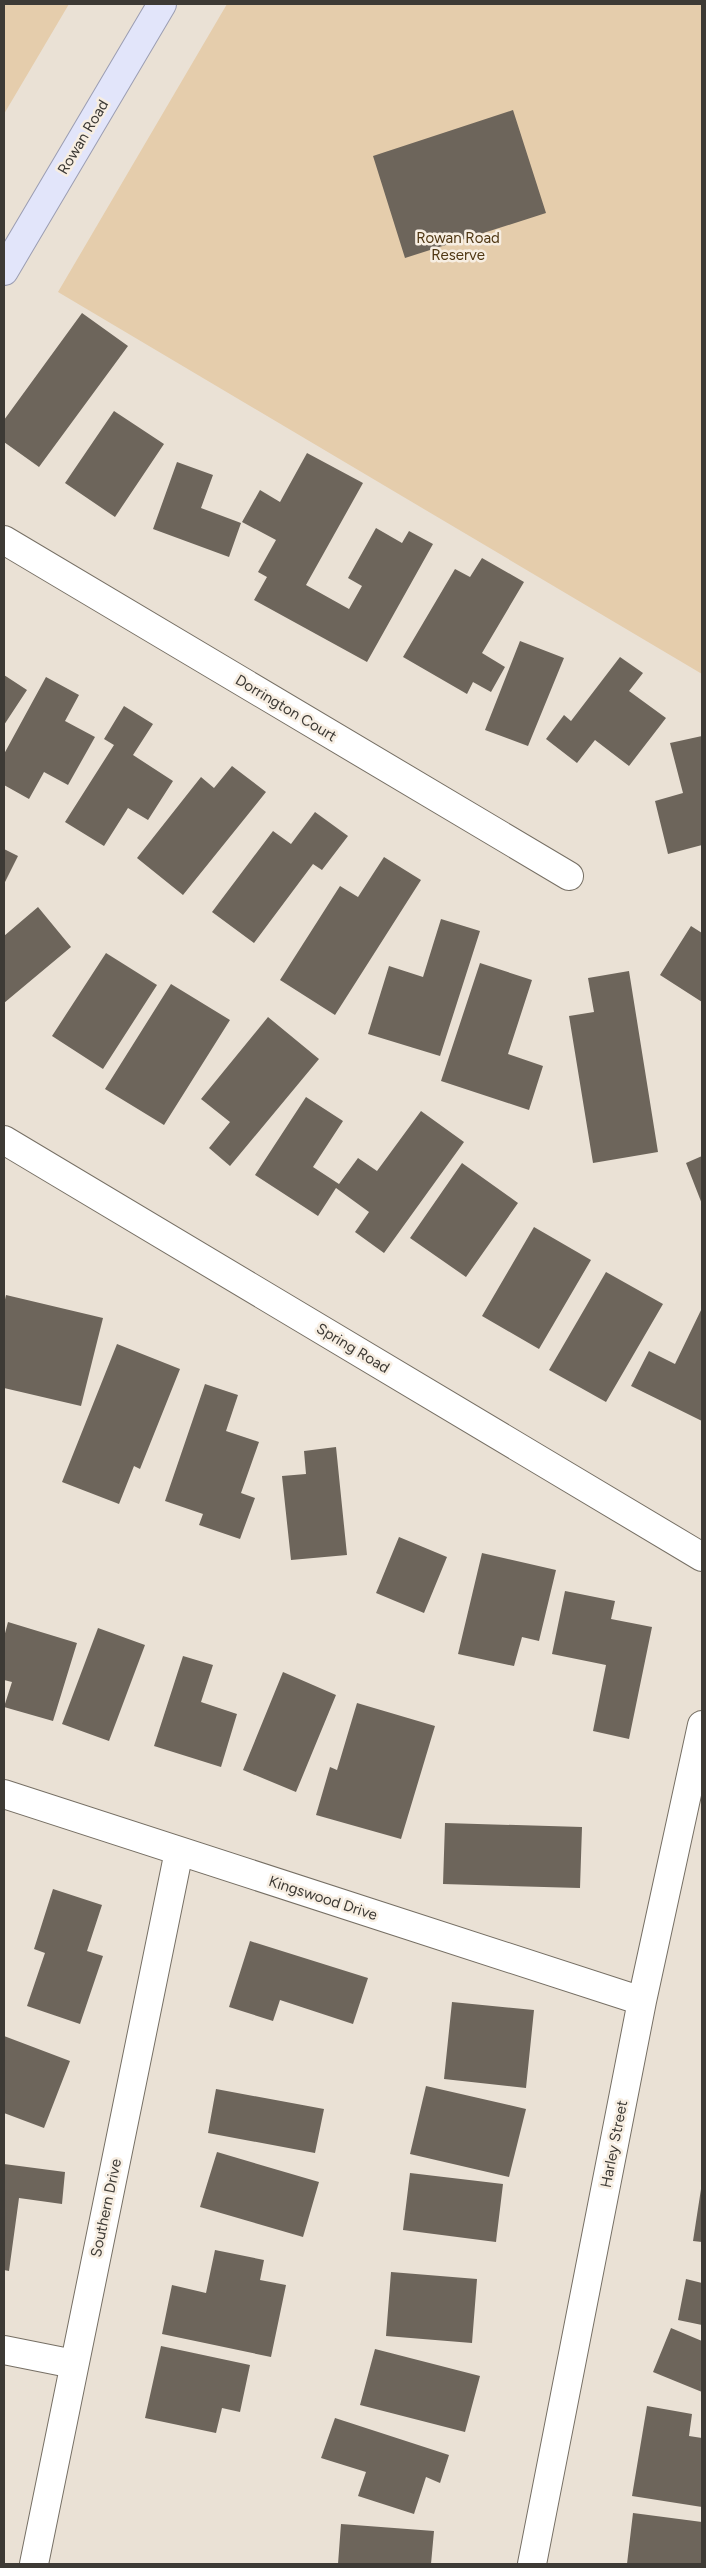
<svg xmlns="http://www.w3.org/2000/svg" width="706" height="2568" font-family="Figtree,sans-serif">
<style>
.green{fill:#e5cdac}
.building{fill:#6d655b}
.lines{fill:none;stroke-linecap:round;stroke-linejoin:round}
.minor-casing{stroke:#766f64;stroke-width:30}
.major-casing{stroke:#9b9db2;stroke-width:30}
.minor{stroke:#fff;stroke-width:28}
.major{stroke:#e2e5fa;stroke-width:28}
.labels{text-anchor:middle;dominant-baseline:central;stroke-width:5;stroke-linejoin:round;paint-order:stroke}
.street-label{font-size:15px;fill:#3d3a35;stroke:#f7eee2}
.park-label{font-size:15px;fill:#4f3713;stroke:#f7eee2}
</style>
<rect width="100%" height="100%" fill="#eae1d5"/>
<!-- green -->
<path class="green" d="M4,4h65l-65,110z
M227,4h475v670l-644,-382z"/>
<!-- building -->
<path class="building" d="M513,110l33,103 -141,45 -32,-102z
M82,313l46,33 -89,121 -35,-25v-22z
M114,411l50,33 -49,73 -50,-34z
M307,453l56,30 -57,102 43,24 13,-23 -14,-8 28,-50 26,15 7,-12 24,13 -66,118 -113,-62 13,-23 -9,-5 18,-32 -34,-18 18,-32 20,12z
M177,462l36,13 -12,33 40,15 -12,34 -76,-28z
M482,558l42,24 -42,71 23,14 -14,25 -18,-10 -6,12 -64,-37 52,-88 15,8z
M520,641l44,17 -36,88 -43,-16z
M620,657l23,16 -14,18 37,27 -37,48 -34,-26 -18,23 -31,-24 18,-24 7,6z
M4,675l23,15 -23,35z
M46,677l33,18 -14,26 30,16 -27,48 -24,-13 -15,27 -25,-14v-31z
M124,706l29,18 -20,31 40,26 -25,39 -20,-12 -24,38 -39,-24 49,-77 -10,-6z
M702,736v109l-34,9 -13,-53 28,-8 -13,-50z
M232,766l34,26 -83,103 -46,-37 64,-81 13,11z
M315,812l33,24 -26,34 -9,-6 -59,79 -42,-31 61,-81 18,13z
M4,849l14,7 -14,28z
M384,857l37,23 -86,135 -55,-35 60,-94 18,11z
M38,907l33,40 -67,56v-67z
M441,919l39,12 -40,125 -72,-22 21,-68 34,11z
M691,926l11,7v69l-42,-27z
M106,953l51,32 -54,84 -51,-33z
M480,963l52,17 -24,74 35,12 -14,44 -88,-29z
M629,971l29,181 -65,11 -24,-147 25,-4 -6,-34z
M171,984l59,36 -66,105 -59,-36z
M268,1017l51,42 -89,107 -21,-18 21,-26 -29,-23z
M306,1097l37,24 -30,46 26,17 19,-26 19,13 44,-60 43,31 -80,111 -29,-21 14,-20 -33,-24 -18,28 -63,-41z
M702,1156v48l-16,-41z
M462,1163l56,40 -52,74 -56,-39z
M534,1227l57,33 -52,89 -57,-33z
M606,1272l57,32 -57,98 -57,-32z
M6,1295l97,23 -22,88 -77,-18v-84z
M702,1308v113l-71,-35 18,-35 26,13z
M117,1344l63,25 -40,100 -6,-3 -15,38 -57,-22z
M205,1384l33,11 -12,36 33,11 -18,51 14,5 -15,41 -41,-14 4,-11 -38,-13z
M336,1447l11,108 -56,5 -9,-84 24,-2 -2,-23z
M399,1537l48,20 -23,56 -48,-20z
M482,1553l74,17 -17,71 -17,-4 -8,29 -56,-12z
M565,1591l50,10 -4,18 41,8 -23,112 -36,-8 13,-66 -54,-11z
M8,1622l69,21 -24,78 -49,-14 8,-25 -8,-2v-43z
M98,1628l47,17 -36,96 -47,-17z
M183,1656l30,9 -12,37 36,12 -16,53 -67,-21z
M283,1672l53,23 -40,97 -53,-22z
M357,1703l78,23 -34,113 -85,-24 14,-48 7,3z
M445,1823l137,4 -2,61 -137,-4z
M53,1889l49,16 -15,46 16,5 -23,68 -53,-18 18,-53 -11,-4z
M250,1941l118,37 -15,46 -73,-24 -7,21 -44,-14z
M452,2002l82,8 -8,78 -82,-9z
M4,2036l66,25 -26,67 -40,-15z
M426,2086l100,23 -17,68 -99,-23z
M216,2089l108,20 -9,44 -107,-20z
M217,2152l102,30 -16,55 -103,-30z
M4,2164l61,8 -3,32 -43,-6 -10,73 -5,-1z
M410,2173l93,11 -7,58 -93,-12z
M701,2189h1v53l-9,-1z
M215,2250l49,10 -4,20 26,5 -15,72 -109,-23 10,-49 34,8z
M391,2272l86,7 -5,64 -86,-7z
M686,2279l16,4v42l-24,-5z
M671,2328l31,13v51l-49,-20z
M161,2346l89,19 -10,47 -18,-4 -6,25 -71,-15z
M375,2349l105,27 -15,56 -105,-27z
M647,2406l45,8 -3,22 13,2v69l-70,-11z
M335,2418l114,37 -9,28 -14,-6 -12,37 -56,-18 8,-24 -45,-14z
M633,2513l69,9v42h-75z
M341,2524l93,7 -3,33h-93z"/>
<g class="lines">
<!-- minor casing -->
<g class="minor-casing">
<path id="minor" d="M4,540l565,336
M4,1140l698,417
M4,1794l638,207
M4,2350l70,14
M34,2564l145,-713
M532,2564l110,-563 60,-276"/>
</g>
<!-- major casing -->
<g class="major-casing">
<path id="major" d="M4,271l158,-267"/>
</g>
<!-- minor -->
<use href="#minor" class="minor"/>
<!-- major -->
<use href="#major" class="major"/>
</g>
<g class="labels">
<!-- street labels -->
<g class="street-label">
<text transform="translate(83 137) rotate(-59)">Rowan Road</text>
<text transform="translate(286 708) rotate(31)">Dorrington Court</text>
<text transform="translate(353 1348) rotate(31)">Spring Road</text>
<text transform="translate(323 1898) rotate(18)">Kingswood Drive</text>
<text transform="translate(614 2144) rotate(-79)">Harley Street</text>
<text transform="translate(106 2208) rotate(-78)">Southern Drive</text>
</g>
<!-- park labels -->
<g class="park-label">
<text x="458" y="238">Rowan Road<tspan x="458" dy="17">Reserve</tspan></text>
</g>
</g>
<!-- border -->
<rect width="706" height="2568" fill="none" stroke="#3d3a35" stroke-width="10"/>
</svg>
